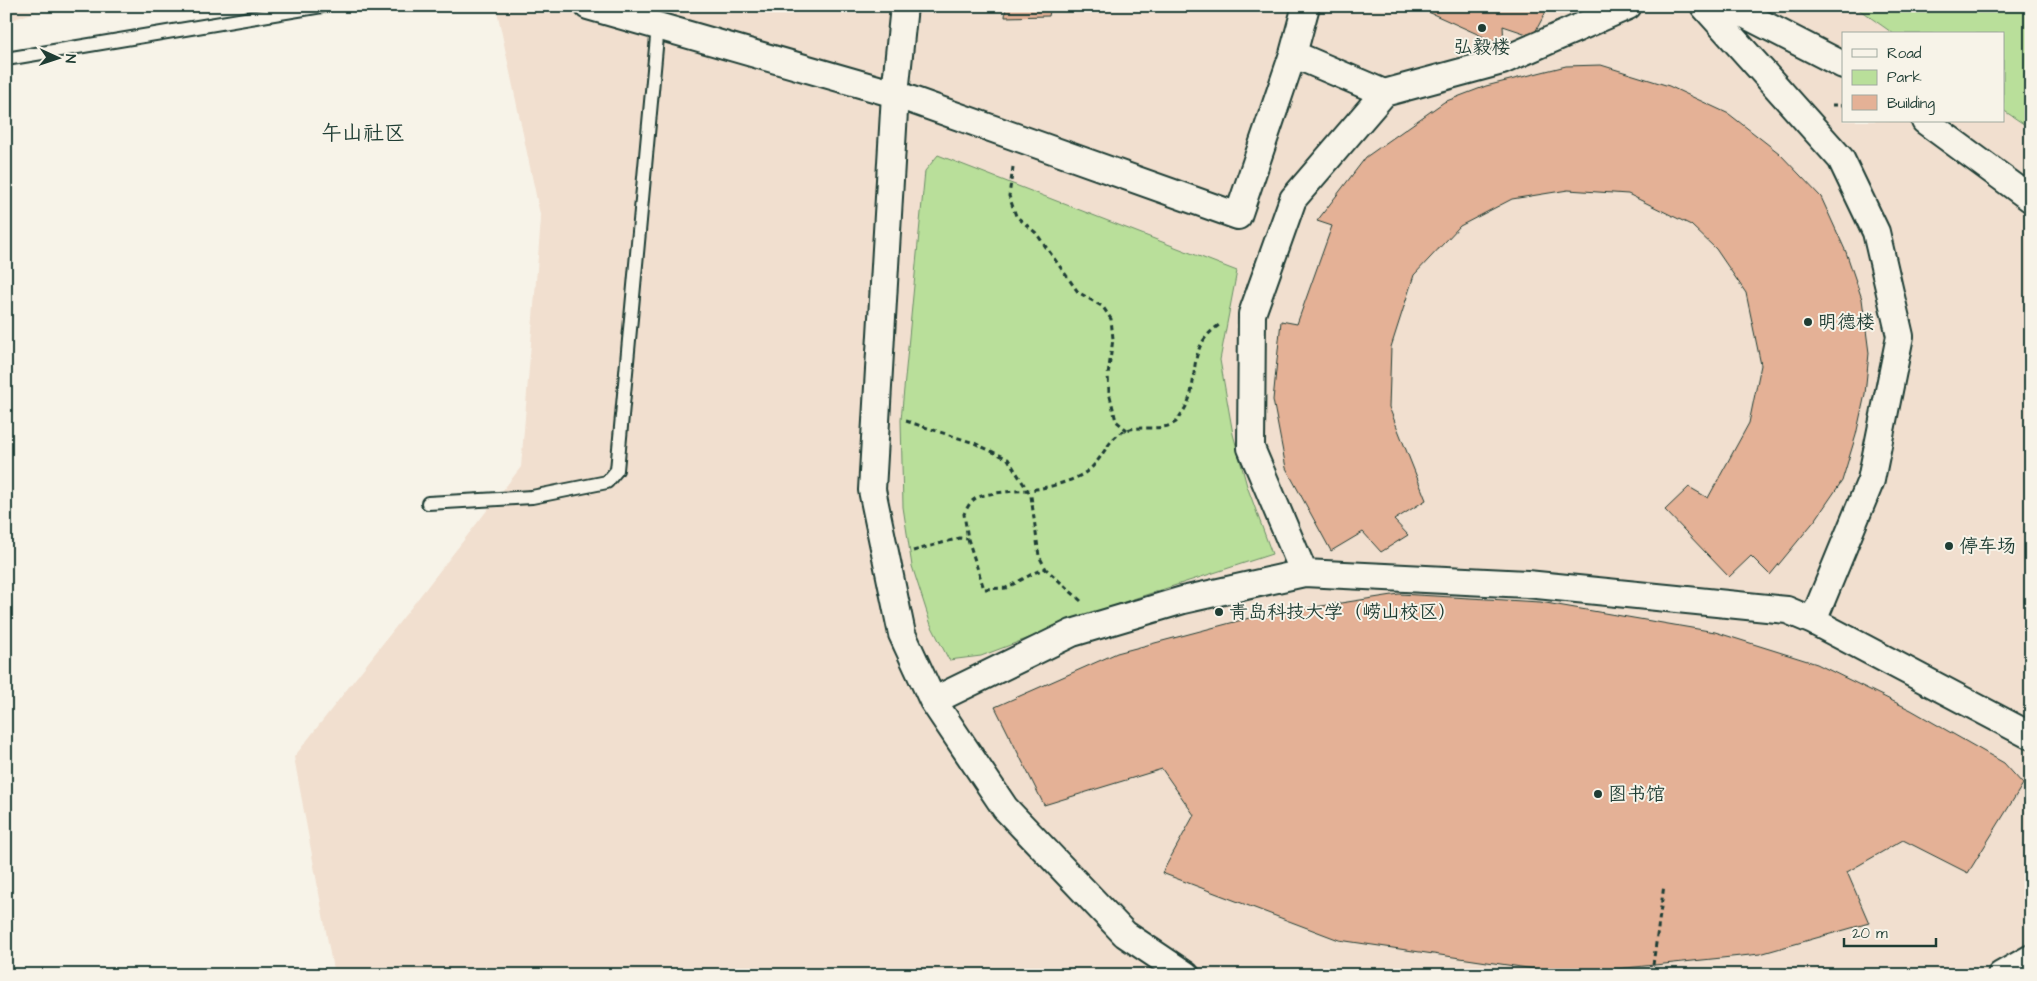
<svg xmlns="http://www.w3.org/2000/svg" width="2037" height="981" font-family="'Architects Daughter','LXGW WenKai TC',sans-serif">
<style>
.built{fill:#f1dfcf}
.green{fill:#b9df9a;stroke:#6c8e67}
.building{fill:#e4b196;stroke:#1f3d34}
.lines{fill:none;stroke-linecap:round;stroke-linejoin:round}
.lane-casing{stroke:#1f3d34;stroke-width:16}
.street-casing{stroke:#1f3d34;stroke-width:30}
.path{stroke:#1f3d34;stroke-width:3;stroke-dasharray:5 4;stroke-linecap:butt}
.lane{stroke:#f7f3e8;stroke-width:12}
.street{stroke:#f7f3e8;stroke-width:26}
.poi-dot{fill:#1f3d34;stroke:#f7f3e8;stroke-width:2}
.labels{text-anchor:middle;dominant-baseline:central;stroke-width:4;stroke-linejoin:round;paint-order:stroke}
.poi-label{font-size:19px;fill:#1f3d34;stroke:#f7f3e8;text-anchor:start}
.quarter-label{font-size:21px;fill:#1f3d34;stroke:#f7f3e8}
</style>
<rect width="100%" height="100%" fill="#f7f3e8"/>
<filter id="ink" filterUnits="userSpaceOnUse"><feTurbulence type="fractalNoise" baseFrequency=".02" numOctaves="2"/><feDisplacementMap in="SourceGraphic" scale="10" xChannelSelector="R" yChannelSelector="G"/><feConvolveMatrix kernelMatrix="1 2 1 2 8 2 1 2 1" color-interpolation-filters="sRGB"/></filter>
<g filter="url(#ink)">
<!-- built -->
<path class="built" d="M6,6h47l-47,16z
M496,6h1358l40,28h-51v87h160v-11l28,19v846h-1697l-40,-218 227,-290 20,-248z"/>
<!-- green -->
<path class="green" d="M1854,6h177v123l-28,-19v-76h-109z
M938,155l299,116 -17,89 13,74 14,52 25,68 -145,47 -146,55 -32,4 -18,-35 -19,-59 -9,-59 -2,-87 24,-249z"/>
<!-- building -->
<path class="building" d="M1006,6h45l-2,10 -44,1z
M1415,6h134l-16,30 -30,-10 1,20z
M1601,65l68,21 60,28 50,39 42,44 25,55 16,47 7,54 -4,41 -9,41 -14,46 -26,38 -46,56 -19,-19 -22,21 -64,-67 24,-23 19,11 41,-75 12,-58 -15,-72 -30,-44 -25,-24 -63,-31 -60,-4 -56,9 -52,27 -46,49 -23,72 -2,60 37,93 -32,20 14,15 -27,17 -18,-20 -32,19 -45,-83 -13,-68 8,-79 16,3 35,-98 -15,-5 49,-64 78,-55 42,-16 80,-20z
M1399,594l141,8 175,30 102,32 94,46 93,53 19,21 -55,89 -65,-33 -56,32 22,51 -109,31 -192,20 -229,-34 -177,-67 32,-58 -32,-46 -118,36 -49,-98 122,-54 140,-37z"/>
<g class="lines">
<!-- lane casing -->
<g class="lane-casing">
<path id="lane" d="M6,59l316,-53
M428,503l104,-6 75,-15 10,-12 41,-444"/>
</g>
<!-- street casing -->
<g class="street-casing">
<path id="street" d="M588,6l307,88 343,122 55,-162 13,-48
M904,6l-9,88 -23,396 30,144 31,67 72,107 120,126 61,41
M1704,6l137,153 35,73 24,104 -29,144 -58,141
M1728,6l115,59
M1293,54l91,39 118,-32 126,-55
M1925,121l106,78
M1304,573l-53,-125 1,-134 41,-115 91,-106
M933,701l139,-68 111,-33 121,-27 223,11 260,26 26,11 218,115
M2001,975l30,-17"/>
</g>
<!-- path -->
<path class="path" d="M1832,105h11
M1013,167l-4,29 7,20 20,17 42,59 25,15 8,12 2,20 -5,36 1,17 7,29 11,9
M906,421l68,22 34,16 23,37 8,60 7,13
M913,551l47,-13 8,1
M1081,601l-35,-32 -10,3 -30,16 -22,1 -16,-50 -4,-25c2,-4 5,-10 8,-13 11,-11 55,-9 70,-13 16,-3 41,-10 52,-23 11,-12 16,-29 33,-35 15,-5 35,2 49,-8 2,-2 4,-7 6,-9 22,-31 -1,-64 40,-90
M1653,965l11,-80"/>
<!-- lane -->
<use href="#lane" class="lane"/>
<!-- street -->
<use href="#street" class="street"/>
</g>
</g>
<!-- markers -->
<g class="poi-dot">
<circle cx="1482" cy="28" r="5"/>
<circle cx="1808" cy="322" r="5"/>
<circle cx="1949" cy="546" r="5"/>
<circle cx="1219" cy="612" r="5"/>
<circle cx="1598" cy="794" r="5"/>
</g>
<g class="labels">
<!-- poi labels -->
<g class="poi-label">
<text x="1482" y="47" text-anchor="middle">弘毅楼</text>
<text x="1818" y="322">明德楼</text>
<text x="1959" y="546">停车场</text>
<text x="1229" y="612">青岛科技大学（崂山校区）</text>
<text x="1608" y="794">图书馆</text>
</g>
<!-- quarter labels -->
<g class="quarter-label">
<text x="363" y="133">午山社区</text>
</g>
</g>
<!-- margin -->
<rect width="2037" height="981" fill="none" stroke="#f7f3e8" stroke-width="25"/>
<rect x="12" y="12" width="2012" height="956" fill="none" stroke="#1f3d34" stroke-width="2" filter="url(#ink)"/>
<!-- legend -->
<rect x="1842" y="32" width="162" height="90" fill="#f7f3e8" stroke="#a1aaa0"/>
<rect x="1852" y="49" width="25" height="8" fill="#f7f3e8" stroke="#a1aaa0"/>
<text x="1887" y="58" font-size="15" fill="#1f3d34">Road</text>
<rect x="1852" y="70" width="25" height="15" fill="#b9df9a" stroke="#a1aaa0"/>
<text x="1887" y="82" font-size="15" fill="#1f3d34">Park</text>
<rect x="1852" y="95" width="25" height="15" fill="#e4b196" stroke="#a1aaa0"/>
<text x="1887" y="108" font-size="15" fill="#1f3d34">Building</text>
<!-- north arrow -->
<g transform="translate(58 58) rotate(93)" stroke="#f7f3e8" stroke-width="4" paint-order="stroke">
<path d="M0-4L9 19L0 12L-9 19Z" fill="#1f3d34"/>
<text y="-8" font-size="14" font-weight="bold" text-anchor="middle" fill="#1f3d34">N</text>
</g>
<!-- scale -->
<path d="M1844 938v8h92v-8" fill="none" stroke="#1f3d34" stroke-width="2.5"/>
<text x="1852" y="938" font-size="15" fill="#1f3d34" stroke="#f7f3e8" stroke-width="4" paint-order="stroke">20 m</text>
</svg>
